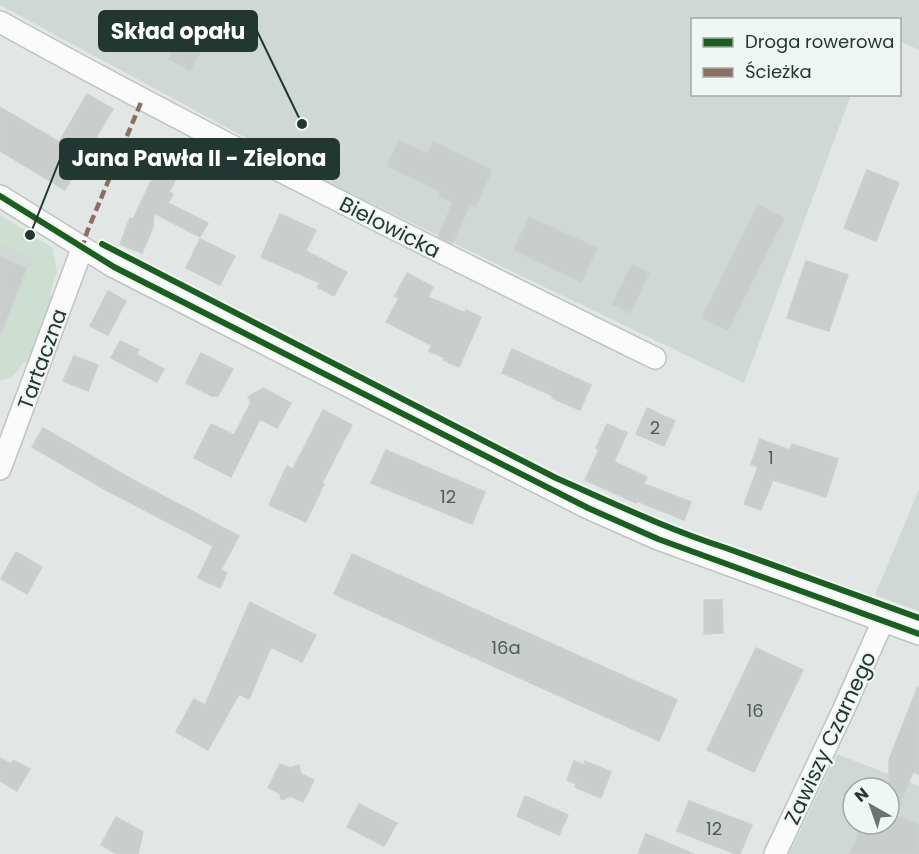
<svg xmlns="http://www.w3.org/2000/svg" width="919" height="854" font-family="Poppins,sans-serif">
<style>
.built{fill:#d0d8d5;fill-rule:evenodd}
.green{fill:#cdded3}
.building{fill:#c9cecc;stroke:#cbcfce;stroke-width:1.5}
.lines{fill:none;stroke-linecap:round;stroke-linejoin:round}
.minor-casing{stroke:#bfc4c2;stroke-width:24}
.minor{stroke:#fbfbfb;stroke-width:21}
.quiet{stroke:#8d6e63;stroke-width:4.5;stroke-dasharray:9 4.5;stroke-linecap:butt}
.cycleway-casing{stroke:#f0f6f3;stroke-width:10}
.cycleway{stroke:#1b5e20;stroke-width:6}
.labels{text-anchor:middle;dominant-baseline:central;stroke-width:4.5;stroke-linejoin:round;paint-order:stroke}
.number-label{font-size:18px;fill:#4d5e59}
.street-label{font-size:21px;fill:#233732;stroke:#f0f6f3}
.leader{fill:none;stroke:#233732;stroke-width:2}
.callout-dot{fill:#233732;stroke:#f0f6f3;stroke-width:2}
.callout{fill:#233732;stroke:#233732;stroke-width:2}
.callout-label{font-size:22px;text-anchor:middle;font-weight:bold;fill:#fff}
</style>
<rect width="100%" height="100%" fill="#e2e7e5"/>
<!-- built -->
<path class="built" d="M0,0h919v50l-19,-9v-21h-208v74l159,1 -107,288 -403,-194 -341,-184z
M0,221l45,43 -45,112z
M919,489v122l-44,-16z
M837,754l82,32v68h-130zM853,788h36v36h-36z"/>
<!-- green -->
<path class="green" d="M0,215l53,33 4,24 -7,21 6,11 -26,58 -7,1c-6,10 -11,16 -23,17v-38l33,-84 -33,-14z"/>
<!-- building -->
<path class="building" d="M178,41l22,12 -10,17 -21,-11z
M87,94l26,15 -48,81 -65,-39v-44l59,35z
M399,141l28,13 6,-12 59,28 -17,37 -5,-2 -18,39 -14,-7 15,-35 -14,-6 2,-4 -54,-26z
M157,169l3,1v4l15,7 -6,11 4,2 -5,9 40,20 -8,14 -46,-24 -1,14 -11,26 -22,-9 10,-26 3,1z
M867,170l32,13 -23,58 -32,-13z
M758,205l26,13 -56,112 -26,-12z
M280,214l36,16 -10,21 41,21 -13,24 -17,-9 3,-4 -59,-26z
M529,217l68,31 -16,34 -67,-32z
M200,239l35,17 -15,29 -34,-17z
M0,257l26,11 -25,64 -1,-1z
M806,261l42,14 -19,56 -42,-13z
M632,264l17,9 -19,40 -18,-9z
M407,273l26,14 -5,10 37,16 1,-3 15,7 -22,50 -16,-7 2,-2 -16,-7 2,-6 -45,-23 13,-24 -4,-2z
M108,291l18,10 -18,34 -18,-9z
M120,341l19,9 -3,4 28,15 -7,13 -46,-24z
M512,349l79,36 -11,25 -28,-12 1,-2 -51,-23z
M201,353l32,16 -15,27h-6l-26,-13z
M74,356l24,9 -10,26 -25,-10z
M263,388l28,15 -14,25 -17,-9 -29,58 -37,-19 17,-34 23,11 17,-33 -3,-5z
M647,408l28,13 -11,25 -28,-12z
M323,410l29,15 -30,58 2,1 -18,38 -37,-17 18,-39 6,3z
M607,424l20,9 -13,29 33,15 -3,7 47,18 -7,18 -47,-19 -1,2 -51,-23 14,-30 -3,-2z
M43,428l92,53 104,55 -18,34 6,3 -7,15 -22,-10 15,-32 -109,-57 -72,-42z
M760,439l30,11 2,-6 46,15 -12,38 -53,-17 -12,30 -17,-6 14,-37 -7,-3z
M386,450l99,42 -13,32 -101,-41z
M16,552l26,15 -15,27 -26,-15z
M352,554l325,146 -18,41 -325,-147z
M704,600h18l1,33 -19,1z
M250,602l66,33 -14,27 -31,-15 -22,52 -10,-5 -31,56 -32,-18 18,-33 11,6z
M756,648l47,22 -49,102 -47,-22z
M918,686l1,88 -6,-2 -18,44 24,9v29h-69l12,-30h27v-64z
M0,758l11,6 2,-4 17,9 -13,22 -17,-10z
M574,761l10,4 1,-4 26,11 -10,26 -26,-11 1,-3 -9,-4z
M280,764l10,4 9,-3 2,9 13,6 -11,22 -12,-6 -9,4 -3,-7 -11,-5z
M525,796l43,19 -9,20 -42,-19z
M689,801l63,24 -12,29h-4l-59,-23z
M359,804l38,19 -13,23 -37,-19z
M116,817l27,15 -5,22h-21l-16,-9z
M646,834l48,20h-56z"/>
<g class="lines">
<!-- minor casing -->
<g class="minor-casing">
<path id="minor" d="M0,22c215,119 435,228 655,336
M0,196l114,71 474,241 70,31 261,95
M0,469l82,-220
M775,854l67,-141 41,-92"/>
</g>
<!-- minor -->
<use href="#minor" class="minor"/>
<!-- quiet -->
<path class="quiet" d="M82,249l5,-17 55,-132"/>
<!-- cycleway casing -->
<g class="cycleway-casing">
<path id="cycleway" d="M0,196l114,71 474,241 70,31 261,95
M102,244l454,234c57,25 111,51 170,70l193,70"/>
</g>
<!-- cycleway -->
<use href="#cycleway" class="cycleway"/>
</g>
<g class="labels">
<!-- number labels -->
<g class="number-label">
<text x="655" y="427">2</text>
<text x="771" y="457">1</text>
<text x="448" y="496">12</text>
<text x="506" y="647">16a</text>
<text x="755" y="710">16</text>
<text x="714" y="828">12</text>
</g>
<!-- street labels -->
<g class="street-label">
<text transform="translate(390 227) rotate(27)">Bielowicka</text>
<text transform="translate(42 359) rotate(-70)">Tartaczna</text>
<text transform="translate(830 738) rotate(-65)">Zawiszy Czarnego</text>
</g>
</g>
<!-- callouts -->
<path class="leader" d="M302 124L257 31M30 235L60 159"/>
<g class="callout-dot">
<circle cx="302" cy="124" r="6"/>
<circle cx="30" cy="235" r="6"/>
</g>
<g class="callout">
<rect x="99" y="11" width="158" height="40" rx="6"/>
<rect x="60" y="139" width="279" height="40" rx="6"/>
</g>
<g class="callout-label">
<text x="178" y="39">Skład opału</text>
<text x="199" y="166">Jana Pawła II - Zielona</text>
</g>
<!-- legend -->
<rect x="691" y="18" width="210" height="78" fill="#f0f6f3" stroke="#9eaaa6" stroke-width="1.5"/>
<rect x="703" y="38" width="30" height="9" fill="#1b5e20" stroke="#9eaaa6" stroke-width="1.5"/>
<text x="745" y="48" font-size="18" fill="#233732">Droga rowerowa</text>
<rect x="703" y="68" width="30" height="9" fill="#8d6e63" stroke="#9eaaa6" stroke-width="1.5"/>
<text x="745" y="78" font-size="18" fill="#233732">Ścieżka</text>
<!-- north arrow -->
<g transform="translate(871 806) rotate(320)"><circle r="28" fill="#f0f6f3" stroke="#9eaaa6" stroke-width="1.5"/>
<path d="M0-4.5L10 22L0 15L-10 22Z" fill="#667571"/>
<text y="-9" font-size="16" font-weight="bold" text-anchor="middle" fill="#233732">N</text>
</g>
</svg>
